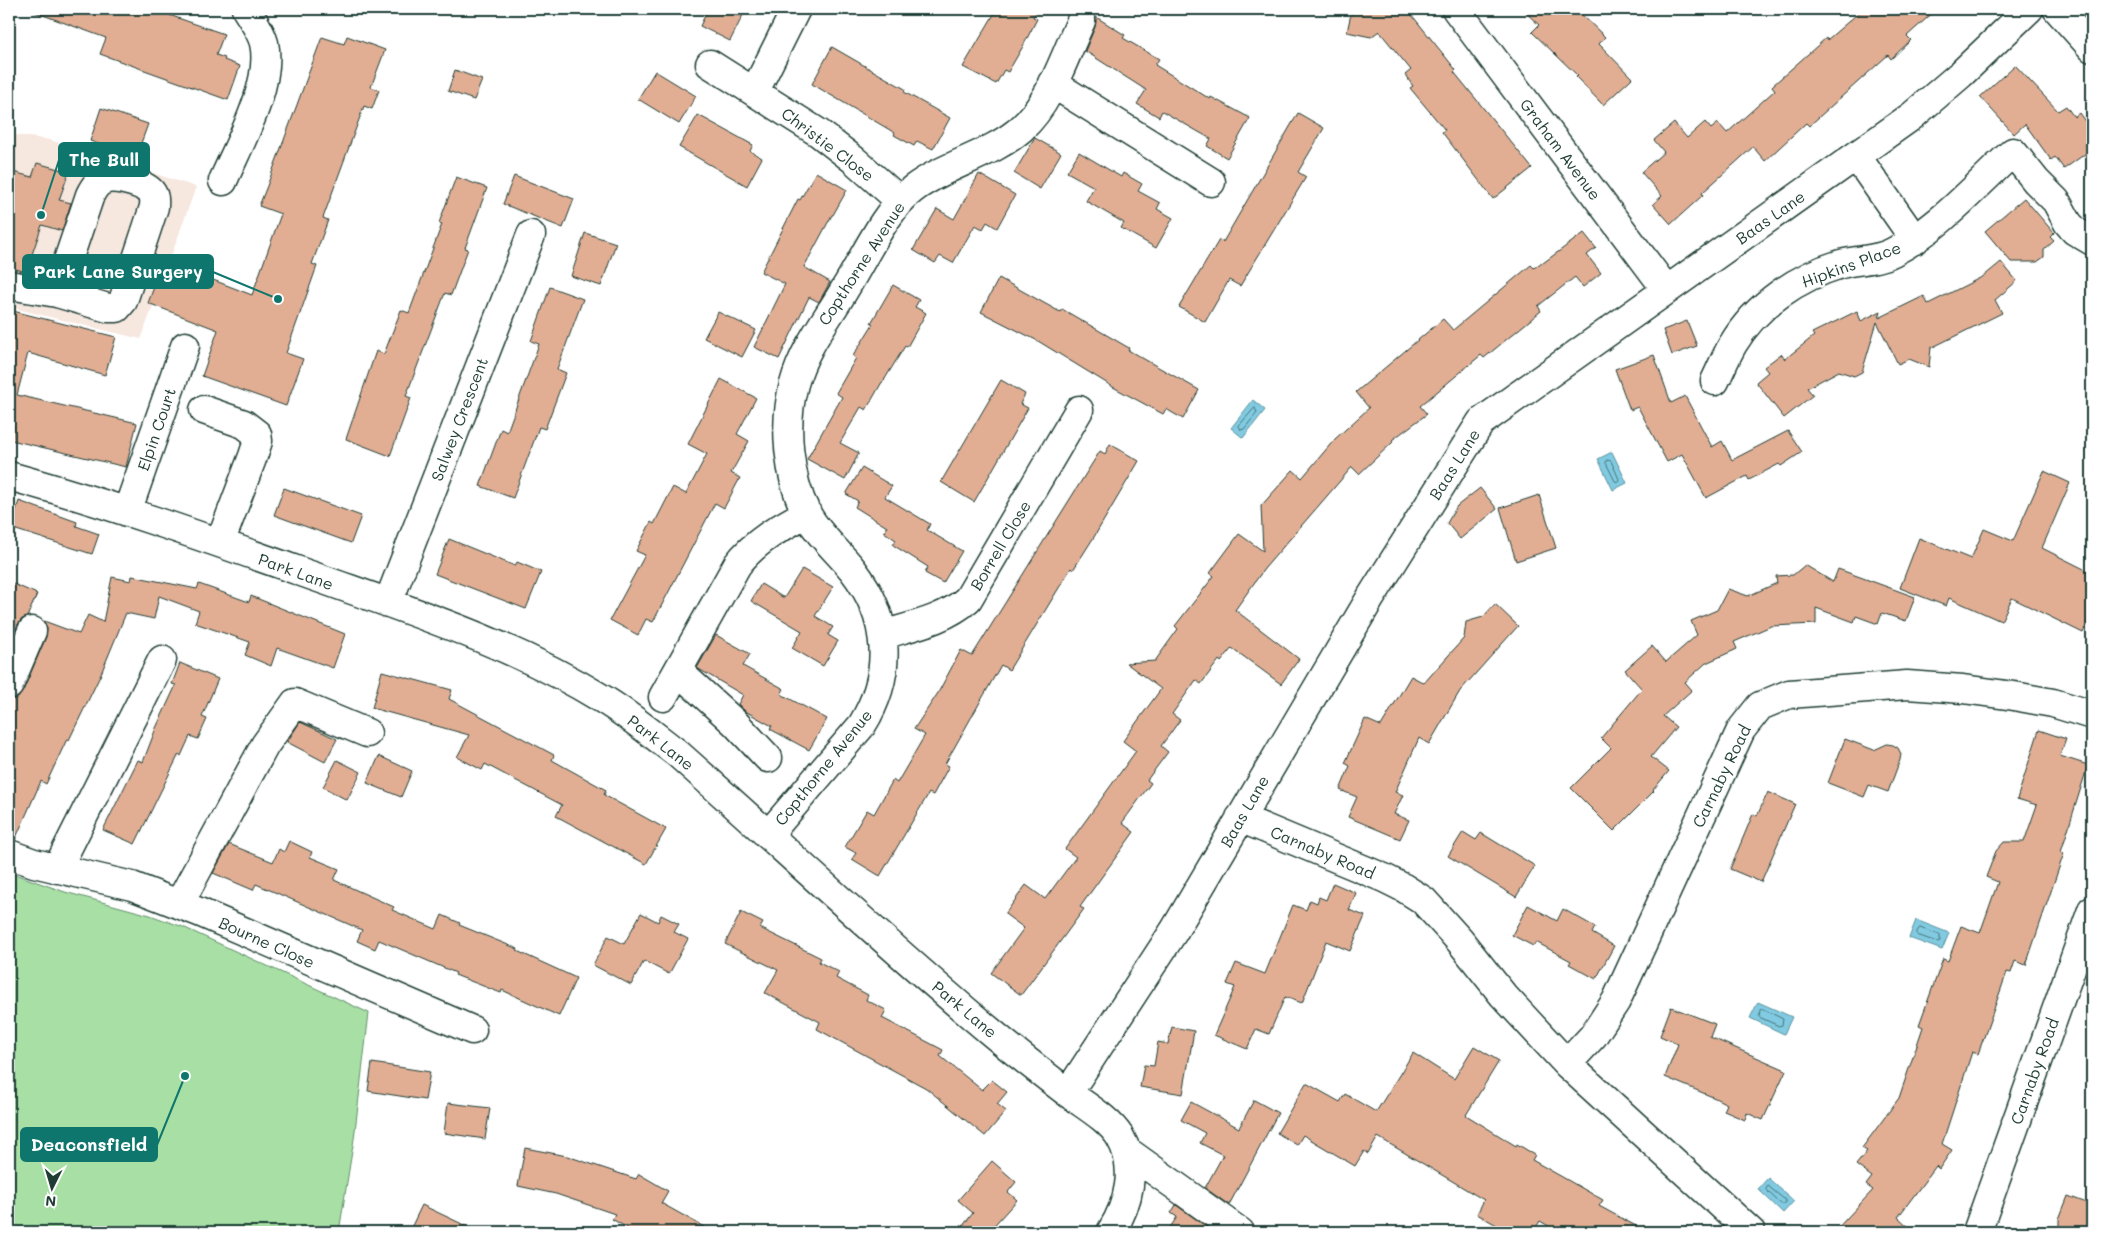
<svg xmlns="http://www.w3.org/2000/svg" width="2101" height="1241" font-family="Mali,sans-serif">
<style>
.built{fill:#f6e7df}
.green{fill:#a7dfa4;stroke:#638e6c}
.water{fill:#81cae1;stroke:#5a929c}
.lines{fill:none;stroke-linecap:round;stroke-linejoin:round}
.shore{stroke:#467579;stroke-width:1}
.building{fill:#e1ae94;stroke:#1f3d34}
.minor-casing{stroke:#1f3d34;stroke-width:31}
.minor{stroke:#fff;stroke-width:28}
.labels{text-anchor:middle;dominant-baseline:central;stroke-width:4.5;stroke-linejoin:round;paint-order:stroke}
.street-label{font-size:16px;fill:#1f3d34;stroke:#fff}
.leader{fill:none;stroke:#0f766e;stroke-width:2}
.callout-dot{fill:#0f766e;stroke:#fff;stroke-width:2}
.callout{fill:#0f766e;stroke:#0f766e;stroke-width:2}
.callout-label{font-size:18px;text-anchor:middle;font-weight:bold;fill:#fff}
</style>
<rect width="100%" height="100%" fill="#fff"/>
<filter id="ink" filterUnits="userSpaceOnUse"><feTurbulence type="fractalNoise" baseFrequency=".02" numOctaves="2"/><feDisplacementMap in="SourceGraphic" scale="10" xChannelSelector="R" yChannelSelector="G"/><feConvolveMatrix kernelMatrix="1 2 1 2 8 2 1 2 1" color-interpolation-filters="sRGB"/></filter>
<g filter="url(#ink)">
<!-- built -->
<path class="built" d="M9,134l41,6 146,47 -55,152 -132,-32z"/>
<!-- green -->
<path class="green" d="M9,872l56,20 85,23 33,12 186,86 -15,126 -15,93h-330z"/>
<!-- water -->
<path class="water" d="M1253,400l12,10 -22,28 -12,-10z
M1612,452l15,31 -14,7 -15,-31z
M1916,920l33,13 -7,17 -33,-12z
M1758,1002l34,15 -8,17 -34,-16z
M1768,1178l26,23 -11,12 -25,-24z"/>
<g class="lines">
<!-- shore -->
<path class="shore" d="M1255,408l2,5 -13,16 -3,1 -2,-4z
M1607,460l4,1 8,18 -1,3 -3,-1 -9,-18z
M1920,928l20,7v6l-3,1 -20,-7v-3z
M1763,1009l20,10 -1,6 -3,1 -20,-9 1,-7z
M1768,1186l17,14v4h-4l-15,-14z"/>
</g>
<!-- building -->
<path class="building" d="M33,9h119l72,25 -8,21 9,3 -1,2 16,6 -12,34 -128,-46 6,-16 -74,-27z
M708,9h38l-16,32 -30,-15z
M997,9h41l-5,8 4,2 -15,29 -14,24 -4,-2 -8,14 -33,-17z
M1352,9h55l49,61 -2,2 78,96 -39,31 -51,-67 3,-2 -35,-42 3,-2 -8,-11 6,-5 -32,-39 -8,6 -24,-5z
M1522,9h54l29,28 -6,7 33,34 -29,27 -27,-28 2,-1 -46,-44 7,-7z
M1863,9h74l-30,27 4,4 -20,19 -3,-4 -79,71 -3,-3 -41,38 -12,-14 -51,46 1,2 -32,29 -18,-20 9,-8 -21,-24 23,-20 -10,-12 20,-17 13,15 18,-16 6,7 7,-6 9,10 48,-43 -3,-4 54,-48 1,2z
M1096,17l29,18 -2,3 36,21 -4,6 55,34 1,-2 39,21 -23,40 -20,-12 4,-7 -49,-28 -3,6 -22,-13 9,-14 -61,-39 10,-24z
M347,36l38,14 -14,37 8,3 -7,19 -8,-3 -41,112 5,2 -16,44 5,2 -31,87 17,6 -17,47 -84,-30 16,-46 -70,-27 16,-42 88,34 29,-81 -22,-8 8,-20 55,-149 22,7z
M832,47l73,42 -1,3 46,26 -17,31 -16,-8 -3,5 -20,-11 1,-2 -83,-49z
M2015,65l43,46 8,-5 8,11 5,-4 13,18v18l-28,20 -9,-12 -4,3 -26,-36 -11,10 -34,-37z
M455,70l27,10 -8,20 -26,-9z
M655,71l41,25 -17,28 -41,-25z
M101,108l47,16 -12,33 -46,-16z
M1298,113l26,15 -26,44 8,5 -66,109 -11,-6 -24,42 -26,-15 40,-67 4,2z
M698,115l55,30 -3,6 12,7 -15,28 -68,-39z
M1035,138l26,15 -21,36 -26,-16z
M1079,152l42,25 2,-4 19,11 -4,7 22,12 -3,6 16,9 -17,30 -35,-20 3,-5 -38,-22 8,-14 -27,-15z
M37,163l32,9 -10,28 12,3 -9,28 -20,-6 -16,47 -17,-5v-96l23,6z
M816,172l31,18 -14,25h-1l-28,52 26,15 -11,20 -10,-5 -30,62 -25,-12 31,-63 -24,-12 37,-73 2,1z
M979,174l36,21 -18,33 -10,-6 -4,7 -8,-4 -22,38 -13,-7 -5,7 -22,-13 24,-41 17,10z
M514,176l60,23 -11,29 -60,-24z
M456,177l31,11 -22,60 3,1 -17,46 -6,-2 -39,103 5,2 -21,58 -44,-17 30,-88 8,3 17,-44 8,3 33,-89 -3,-1z
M2024,198l30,35 -4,4 4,4 -10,9v7l-7,5h-26l-26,-31z
M585,233l31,10 -15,43 -30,-10z
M1584,233l12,15 -9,7 14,18 -18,14 -8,-10 -37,29 3,5 -57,47 -3,-3 -61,51 7,8 -35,26 1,2 -34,32 -7,-7 -88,102 -29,41 64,49 -18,25 -49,-36 -11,14 -2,-2 -18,24 -5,-4 -24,34 8,6 -19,26 7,6 -21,28 4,3 -29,40 12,9 -54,75 4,2 -63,86 -30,-22 33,-45 -19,-14 21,-29 19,14 31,-42 -11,-8 71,-98 -13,-10 38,-52 -35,-26 29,-2 23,-32 -3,-3 39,-50 -4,-3 29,-39 24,17 -2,-45 32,-36 9,8 33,-39 34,-31 -13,-16 87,-73 10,11 78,-65 3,3 8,-6 1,1z
M2001,262l16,19 -22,19 7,13 -71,35 -2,19 -20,-8 -11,5 -21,-42 -15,50 -8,4 -15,-5 -32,17 6,7 -29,23 -28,-36 12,-10 -4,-5 17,-13 4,5 29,-23 -2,-3 45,-22 4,10 20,-10 -2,7 45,-22 4,8 56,-28z
M999,278l61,34 2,-3 67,39 -1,2 71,40 -16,29 -17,-10 -3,5 -50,-27 -75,-46 -57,-29z
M893,285l26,15 -4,7 11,6 -19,34 -2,-1 -22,36h-1l-16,28 -5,-3 -21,36 19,10 -14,27 -38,-21 35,-62 -6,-4 20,-35 -3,-2 20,-32 -2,-1z
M550,287l33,12 -26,70 9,4 -21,56 -6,-2 -26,71 -33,-12 21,-57 6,3 32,-88 -8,-3z
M9,310l107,27 -11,38 -77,-22 -11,42 120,28 -11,44 -115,-27 3,-14 -5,-1z
M718,312l38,18 -14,27 -38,-19z
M1687,321l10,25 -25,9 -9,-25z
M1654,355l17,48 14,-7 27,51 10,-6 10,19 56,-29 14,21 -21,14 -2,-2 -30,16 -2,-4 -41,22 -24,-44 -15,8 -29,-55 -8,3 -15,-41z
M721,379l35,19 -19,36 12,7 -18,32 9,5 -16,30 -9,-5 -62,119 -7,-3 -8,16 -28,-15 35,-65 -9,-4 15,-29 3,2 19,-37 13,7 21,-40 -19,-10z
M1001,380l24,14 -5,10 8,4 -54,94 -33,-20z
M1110,444l29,17 -45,76 -21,33 -2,-2 -62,102 -8,-5 -56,99 4,2 -16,29 -4,-2 -49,83 -28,-17 4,-6 -11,-6 22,-37 7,4 19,-34 4,3 28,-48 -11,-6 24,-36 23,-43 11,6 128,-205 5,3z
M862,468l30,18 -7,11 45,27 -3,6 35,21 -19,32 -18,-10 3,-6 -35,-22 3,-5 -12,-8 3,-5 -32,-20 3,-6 -12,-7z
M2044,471l26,12 -28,65 50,25v42l-9,18 -71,-35 -11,23 -52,-23 -3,8 -46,-18 19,-50 52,21 13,-30 29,12z
M284,488l77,28 -10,27 -77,-28z
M1480,488l17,21 -37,30 -13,-16 10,-17z
M1539,495l17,53 -40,13 -16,-53z
M19,501l58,21 -1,4 23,8 -7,20 -82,-26z
M449,539l66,27 2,-4 24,10 -15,37 -91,-35z
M1805,565l28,17 5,-13 77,28 -9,24 -24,-8 -4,11 -22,-8 -2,6 -38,-14v16l-45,2 -37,16 3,7 -31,14 -21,19 7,8 -29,26 13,11 -25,30 18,14 -16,19 1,1 -40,40 -43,-43 40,-40 -10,-10 41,-49 -17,-19 27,-24 14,16 31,-27 -6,-14 26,-11 11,-21 20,7 29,-13 -1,-7 17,-1z
M802,569l31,18 -18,29 18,11 -5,8 10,6 -15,25 -31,-18 10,-17 -51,-30 10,-17 23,14z
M132,576l65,13 2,-5 50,18 2,-6 94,38 -12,34 -56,-20 -6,18 -26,-11 5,-13 -55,-19 4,-12 -40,-15 -5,23 -28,-6 -26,63 -31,64 -2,-1 -21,45 -5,-3 -26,59 -6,-1v-139l9,-2 5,-7 23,-54 1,-8 -3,-8 35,13 9,-19 15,7 9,-45 19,4z
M9,582l28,12 -10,23 -5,2 -4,5 -9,22z
M1495,604l23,22 -58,65 -31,53 -10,-6 -24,54 8,3 -9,19 15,6 -9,19 -52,-22 9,-20 -17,-7 10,-24 -5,-3 20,-44 16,7 30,-50 13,7 40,-45 2,-16 17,-5z
M716,635l34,19 -7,12 41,23 -3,5 46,25 -18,31 -39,-21 2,-3 -27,-15 -7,-7 5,-9 -46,-27z
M180,663l38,16 -16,38 5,2 -9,20 -8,-3 -9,20 -2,-2 -44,90 -32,-14 35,-70 5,2 13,-34 20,-43 -4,-1z
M382,671l70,19 -3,9 105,56 -2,5 54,30 -2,5 62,34 -20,35 -90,-48 6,-11 -77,-41 -3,6 -25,-13 12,-22 -97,-27z
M300,722l37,17 -12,23 -38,-20z
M2039,730l27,9 -6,17 28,9 -27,87 3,1 -38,112 -11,-4 -4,12 -4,-1 -29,82 -6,-2 -30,92 10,6 -13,19 -3,-3 -38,51 16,15h-80l39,-42 -7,-5 6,-8 -16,-12 11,-14 -5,-3 37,-50 24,-71 -4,-2 24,-66 5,2 13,-35 19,7 18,-51 -12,-5 10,-26 8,-9h20l13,-37 -20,-6z
M1845,739l29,11 13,-6 6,1 5,3 3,6 -1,6 -12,32 -19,-7 -5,12 -36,-14z
M379,756l33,15 -11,26 -34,-14z
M337,760l24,12 -14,28 -24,-13z
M1768,792l27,12 -34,78 -31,-13 23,-55 4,2z
M1463,832l13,8 5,-7 54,33 -19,31 -68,-41z
M289,841l23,11 -2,5 29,12 -5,11 60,27 -2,3 44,19 6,-14 18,8 -1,2 59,24 -1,2 59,27 -17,38 -57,-26 -1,3 -46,-18 1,-2 -77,-33 -4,9 -18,-8 5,-11 -106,-46 -3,6 -40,-17 16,-29 44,18 6,-13 5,3z
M1333,883l23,10 -7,17 16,6 -15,35 -24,-10 -24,62 -17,-6 -16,37 -13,-5 -9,20 -33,-14 21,-48 -8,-3 9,-21 29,11 28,-69 13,5 4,-10 7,3 2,-6 7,3z
M1528,905l29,16 6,-12 32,18 -3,6 22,13 -18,33 -27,-15 2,-3 -35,-19 -3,4 -21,-11z
M741,912l22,11 -3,5 61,30 -2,4 20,10 -3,6 32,17 -2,5 20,10 -4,8 61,32 -3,6 42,34 10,-10 15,12 -10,12 9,7 -21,25 -59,-48 -109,-59 3,-7 -55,-29 13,-23 -53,-26z
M641,913l17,9 3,-7 18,9 -5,8 14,7 -19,35 -25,-13 -13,24 -38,-20 15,-29 16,8z
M1671,1007l44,17 -5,13 76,33 -23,50 -16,-7 -2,7 -21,-9 3,-7 -12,-6 -50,-21 13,-33 -18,-8z
M1172,1027l22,4 -11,63 -43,-7 4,-22 10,1 4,-24 10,2z
M1474,1046l25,15 -33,54 50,31 1,-2 18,11 -3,5 71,40 -4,6 48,26h-88l-19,-11 -7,11h-24l-32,-18 7,-14 -106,-63 -10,17 -4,-3 -9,15 -52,-31 -6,10 -20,-12 29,-50 34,19 5,-8 31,18 37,-59 41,26z
M372,1063l58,9 -5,28 -57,-9z
M1254,1100l24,13 -49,92 -24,-17 18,-33 -23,-12 5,-10 -24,-13 10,-18 48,26z
M448,1103l42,5 -5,31 -41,-6z
M525,1148l42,8 69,23 3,-5 29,17 -7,12 52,29h-79l-22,-13 3,-5 -59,-20 -38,-8z
M992,1161l24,21 -8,10 9,8 -29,32h-30l15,-19 -15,-13z
M2068,1196l24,9v27h-33v-13z
M422,1205l57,27h-70z
M1176,1205l38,27h-47l10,-15 -6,-4z"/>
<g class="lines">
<!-- minor casing -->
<g class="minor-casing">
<path id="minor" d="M1456,9l210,280
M2057,9l35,39
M710,64l109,69 35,27 45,40
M1052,83l159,99
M755,91l41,-82
M1857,157l58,83
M223,181c16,-37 50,-97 41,-138 -3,-12 -12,-24 -18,-34
M9,285l48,8 51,15h9l6,-7 31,-94c0,-4 1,-9 -1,-12 -4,-11 -35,-18 -46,-16 -9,2 -13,8 -17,16l-33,98
M1715,381c6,-12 11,-25 18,-37 24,-40 65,-67 108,-80 17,-5 36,-3 52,-12 47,-24 81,-65 120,-100l23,29 20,20 12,22 7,8 17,10
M204,410l40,14 13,10 1,7 -5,15 -33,87
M9,476c98,27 194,61 290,95 102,37 209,70 302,127 27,16 51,36 76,55 105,93 206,189 314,279 25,21 51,41 77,61 17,13 40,25 52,44 18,31 9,66 -9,95
M127,512l58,-166
M388,603l143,-368
M882,635c30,-9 63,-15 86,-36l111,-189
M679,672l56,51 33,35
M9,685l23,-54
M663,697l74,-132c18,-24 44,-38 70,-52
M1240,818l144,60 20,10 19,12 37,41 43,54 64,69 184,168
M768,835l94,-110c32,-52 28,-107 -9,-155 -15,-19 -34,-34 -46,-56 -19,-36 -24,-90 -13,-130 10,-37 33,-64 52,-97 18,-29 40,-78 67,-98 33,-25 77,-33 108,-60 30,-27 43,-72 60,-108
M9,854l25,9 98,23 67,26 273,118
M57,869l105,-209
M179,904l86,-159 30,-42 72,30
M1567,1064l26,-28 23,-35 125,-271 19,-24 29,-12 118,-9 56,4 51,7 39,7 39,12
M1068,1093l106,-162 197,-334 110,-175 431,-306 49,-42 68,-65
M1127,1151l113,81
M1977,1232l115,-322"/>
</g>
<!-- minor -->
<use href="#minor" class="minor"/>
</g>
</g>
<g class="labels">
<!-- street labels -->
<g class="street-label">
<text transform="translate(828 144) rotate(37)">Christie Close</text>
<text transform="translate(1561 149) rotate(53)">Graham Avenue</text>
<text transform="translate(1770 217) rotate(-35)">Baas Lane</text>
<text transform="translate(861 263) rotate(-57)">Copthorne Avenue</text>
<text transform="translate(1851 264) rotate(-20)">Hipkins Place</text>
<text transform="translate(459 419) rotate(-69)">Salwey Crescent</text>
<text transform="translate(156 429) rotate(-71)">Elpin Court</text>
<text transform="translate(1454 464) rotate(-58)">Baas Lane</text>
<text transform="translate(1000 545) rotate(-59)">Borrell Close</text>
<text transform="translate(296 571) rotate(20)">Park Lane</text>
<text transform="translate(661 742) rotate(38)">Park Lane</text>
<text transform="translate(823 767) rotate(-51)">Copthorne Avenue</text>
<text transform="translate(1721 776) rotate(-64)">Carnaby Road</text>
<text transform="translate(1244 811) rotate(-60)">Baas Lane</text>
<text transform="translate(1323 852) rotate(23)">Carnaby Road</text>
<text transform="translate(267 942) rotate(24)">Bourne Close</text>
<text transform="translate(965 1009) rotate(40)">Park Lane</text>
<text transform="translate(2034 1071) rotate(-70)">Carnaby Road</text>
</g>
</g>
<!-- callouts -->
<path class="leader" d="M41 215L59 160M278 299L213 272M185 1076L157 1145"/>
<g class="callout-dot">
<circle cx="41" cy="215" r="5"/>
<circle cx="278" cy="299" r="5"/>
<circle cx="185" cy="1076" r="5"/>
</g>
<g class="callout">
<rect x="59" y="143" width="90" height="33" rx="5"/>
<rect x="23" y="255" width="190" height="33" rx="5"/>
<rect x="21" y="1128" width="136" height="33" rx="5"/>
</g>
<g class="callout-label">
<text x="104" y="166">The Bull</text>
<text x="118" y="278">Park Lane Surgery</text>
<text x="89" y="1151">Deaconsfield</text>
</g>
<!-- margin -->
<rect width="2101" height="1241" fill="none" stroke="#fff" stroke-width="30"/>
<rect x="15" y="15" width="2071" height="1211" fill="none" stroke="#1f3d34" stroke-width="2" filter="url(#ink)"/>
<!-- north arrow -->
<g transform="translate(52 1188) rotate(185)" stroke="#ffffff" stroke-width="4" paint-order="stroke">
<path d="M0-4L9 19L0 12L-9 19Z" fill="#1f3d34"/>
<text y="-8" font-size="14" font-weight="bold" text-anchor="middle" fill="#1f3d34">N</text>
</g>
</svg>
